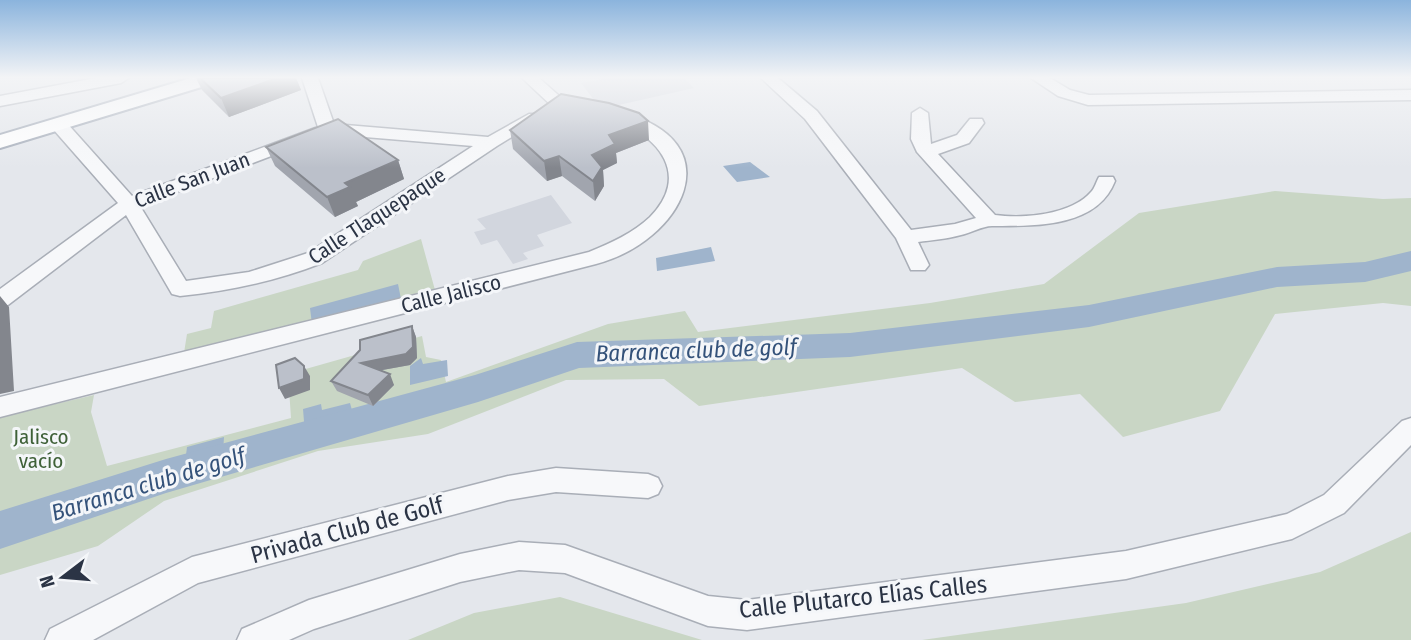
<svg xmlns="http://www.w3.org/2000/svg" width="1411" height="640" font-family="'Fira Sans Condensed',sans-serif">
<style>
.built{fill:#d2d6de}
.green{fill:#c9d6c5}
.water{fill:#9fb4cc}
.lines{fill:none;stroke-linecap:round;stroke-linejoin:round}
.river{fill:#9fb4cc;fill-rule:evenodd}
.minor-casing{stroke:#a9aeb7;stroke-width:3}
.major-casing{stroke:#a3abb8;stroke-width:4}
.minor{fill:#f7f8fa;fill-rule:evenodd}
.major{fill:#fff;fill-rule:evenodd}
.wall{fill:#a1a5ae}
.shaded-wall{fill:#83868d}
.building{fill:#bbc0ca;stroke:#83868d;stroke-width:2}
.labels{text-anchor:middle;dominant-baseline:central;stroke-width:6;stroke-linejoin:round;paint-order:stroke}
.street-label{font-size:21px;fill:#2b3445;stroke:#f4f6f9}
.park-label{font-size:21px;fill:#3f6138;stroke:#f4f6f9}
.water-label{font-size:23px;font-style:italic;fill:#34527a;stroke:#f4f6f9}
.near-street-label{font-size:24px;fill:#2b3445;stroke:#f4f6f9}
</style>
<rect width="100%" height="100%" fill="#e4e7ec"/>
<!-- built -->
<path class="built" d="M608,78h76l10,10 -93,21 -20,-26z
M551,195l21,28 -35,12 7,11 -21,7 5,6 -15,5 -16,-24 -16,5 -7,-13 12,-3 -9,-10z"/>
<!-- green -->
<path class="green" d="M1275,191l108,8 28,-1v108l-28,-3 -108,11 -55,97 -97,26 -43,-43 -65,8 -53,-34 -263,38 -35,-27 -98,1 -138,54 -110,17 -154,50 -66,45 -98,29v-158l94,-22 -3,17 16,54 184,-48 -3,-44 134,-38 4,21 15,3 5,22 162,-58 77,-13 13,21 232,-29 114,-19 95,-71z
M421,239l14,51 -252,69 4,-25 24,-6 3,-17 144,-41 5,-9z
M1411,532v108h-489l264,-37 134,-31z
M560,597l142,43h-294l66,-27z"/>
<!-- water -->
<path class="water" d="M750,162l20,15 -33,5 -14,-16z
M711,247l4,14 -58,10 -1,-13z
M398,284l3,15 -89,25 -2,-16z
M421,358l2,6 24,-4 1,16 -38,9v-19z
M350,403l5,18 -50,13 -2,-25 18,-5 1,6z
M224,437l-1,16 -38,10 2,-16z"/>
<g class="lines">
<!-- river -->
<path class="river" d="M1411,251v20l-46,11 -88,5 -188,40 -239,30 -271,11 -101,34 -312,91 -166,56v-38l166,-52 309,-84 102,-33 273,-9 239,-28 188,-38 88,-5z"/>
<!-- minor casing -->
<g class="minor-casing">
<path id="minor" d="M96,78h33l-8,5 -121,23v-10z
M302,78h16l16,46 154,13 41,-23h12l2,4 -46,28 -175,117c-46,18 -93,28 -142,33l-8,-2 -46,-79 -118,90 -8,2v-18l118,-86 -65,-74 -2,-4 2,-4h12l67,75 186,-69zM329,134l144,12 -165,107 -59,19 -63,9 -46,-75z
M522,78h17l26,23 24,5 2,3 -8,5 -29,-6z
M761,78h17l39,33 94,119 44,-6 21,-6 -59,-66 -6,-13 1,-26 8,-5 8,5 3,31 26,-9 13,-16h12l2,4 -15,20 -31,11 57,61c28,4 76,0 96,-23 4,-4 5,-10 8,-15h14l2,4c-18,47 -81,45 -123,45 -10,0 -21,7 -31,9 -14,4 -29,5 -43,7l11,23 -4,5h-14l-15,-32 -91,-119z
M1031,78h19l20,12 19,5 322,-5v10l-323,5 -30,-9z
M620,112c115,29 63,129 -24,152l-596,153v-20l589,-145c22,-9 44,-19 61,-35 41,-41 9,-82 -36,-96l-2,-4 2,-4z
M1411,418v27l-67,68 -52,26 -166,40 -379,51 -39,-4 -143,-53 -46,-3 -59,12 -146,47 -25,11h-52l5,-11 67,-29 151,-46 59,-12 46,3 143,51 39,4 379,-49 161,-37 37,-19 78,-74z
M556,468l92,6 10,4 4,8 -4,8 -10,4 -92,-6 -48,8 -310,83 -105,57h-48l5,-11 142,-72 316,-81z"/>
</g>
<!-- major casing -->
<g class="major-casing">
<path id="major" d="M191,78h29l-2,4 -218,66v-13z"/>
</g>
<!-- minor -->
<use href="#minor" class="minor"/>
<!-- major -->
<use href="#major" class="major"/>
</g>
<!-- wall -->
<path class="wall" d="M196,78h100l5,12 -72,27 -27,-27z
M510,130l139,10 -33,13 1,10 -14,7 1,16 -9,15 -33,-25 -15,5 -34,-32z
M266,147l132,13 6,19 -48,23 2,4 -23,11 -60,-51z
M412,326l4,11 1,21 -7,7 -28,5 12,15 -21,21 -36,-15 -6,-10z"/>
<!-- shaded-wall -->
<path class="shaded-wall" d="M277,78h19l5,12 -72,27 -8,-19z
M648,121l1,19 -33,13 1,10 -14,7 1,16 -9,15 -2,-20 -1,-26 17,-20z
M559,156l3,20 -15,5 -3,-20z
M398,160l6,19 -48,23 2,4 -23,11 -8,-20 18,-14z
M0,296l9,11 5,84 -14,3z
M412,326l4,11 1,21 -7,7 -44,8 -5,-10z
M304,366l6,10v14l-25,9 -6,-11z
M390,374l4,11 -21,21 -5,-11z"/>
<!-- building -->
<path class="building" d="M200,78h77l-56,20z
M561,94l48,9 30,10 9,8 -39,14 6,9 -23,11 10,12 -9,14 -34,-25 -15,5 -34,-31z
M338,119l60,41 -53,23 5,4 -23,10 -61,-50z
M412,326l1,21 -7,7 -45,9 29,11 -22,21 -37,-14 29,-31v-10z
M295,358l9,8v13l-25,9 -3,-23z"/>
<!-- sky -->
<linearGradient id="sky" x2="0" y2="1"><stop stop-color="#8bb4dd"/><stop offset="0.46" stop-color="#f3f4f6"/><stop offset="1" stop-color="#f3f4f6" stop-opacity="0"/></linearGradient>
<rect width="1411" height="168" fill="url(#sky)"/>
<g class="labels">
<!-- street labels -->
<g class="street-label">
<text transform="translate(192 180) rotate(-21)">Calle San Juan</text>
<text transform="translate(377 216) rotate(-33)">Calle Tlaquepaque</text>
<text transform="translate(451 294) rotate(-14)">Calle Jalisco</text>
</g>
<!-- park labels -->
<g class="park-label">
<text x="41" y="437">Jalisco<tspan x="41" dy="24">vacío</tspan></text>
</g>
<!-- water labels -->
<g class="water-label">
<text transform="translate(696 350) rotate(-2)">Barranca club de golf</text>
<text transform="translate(148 484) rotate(-17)">Barranca club de golf</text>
</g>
<!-- near-street labels -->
<g class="near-street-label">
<text transform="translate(347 530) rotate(-15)">Privada Club de Golf</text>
<text transform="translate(863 597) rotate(-6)">Calle Plutarco Elías Calles</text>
</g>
</g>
<!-- north arrow -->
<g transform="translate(63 577) rotate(254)" stroke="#f4f6f9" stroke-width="5" paint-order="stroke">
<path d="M0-5L12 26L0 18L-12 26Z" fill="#2b3445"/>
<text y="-10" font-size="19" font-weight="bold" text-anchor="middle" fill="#2b3445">N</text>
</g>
</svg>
